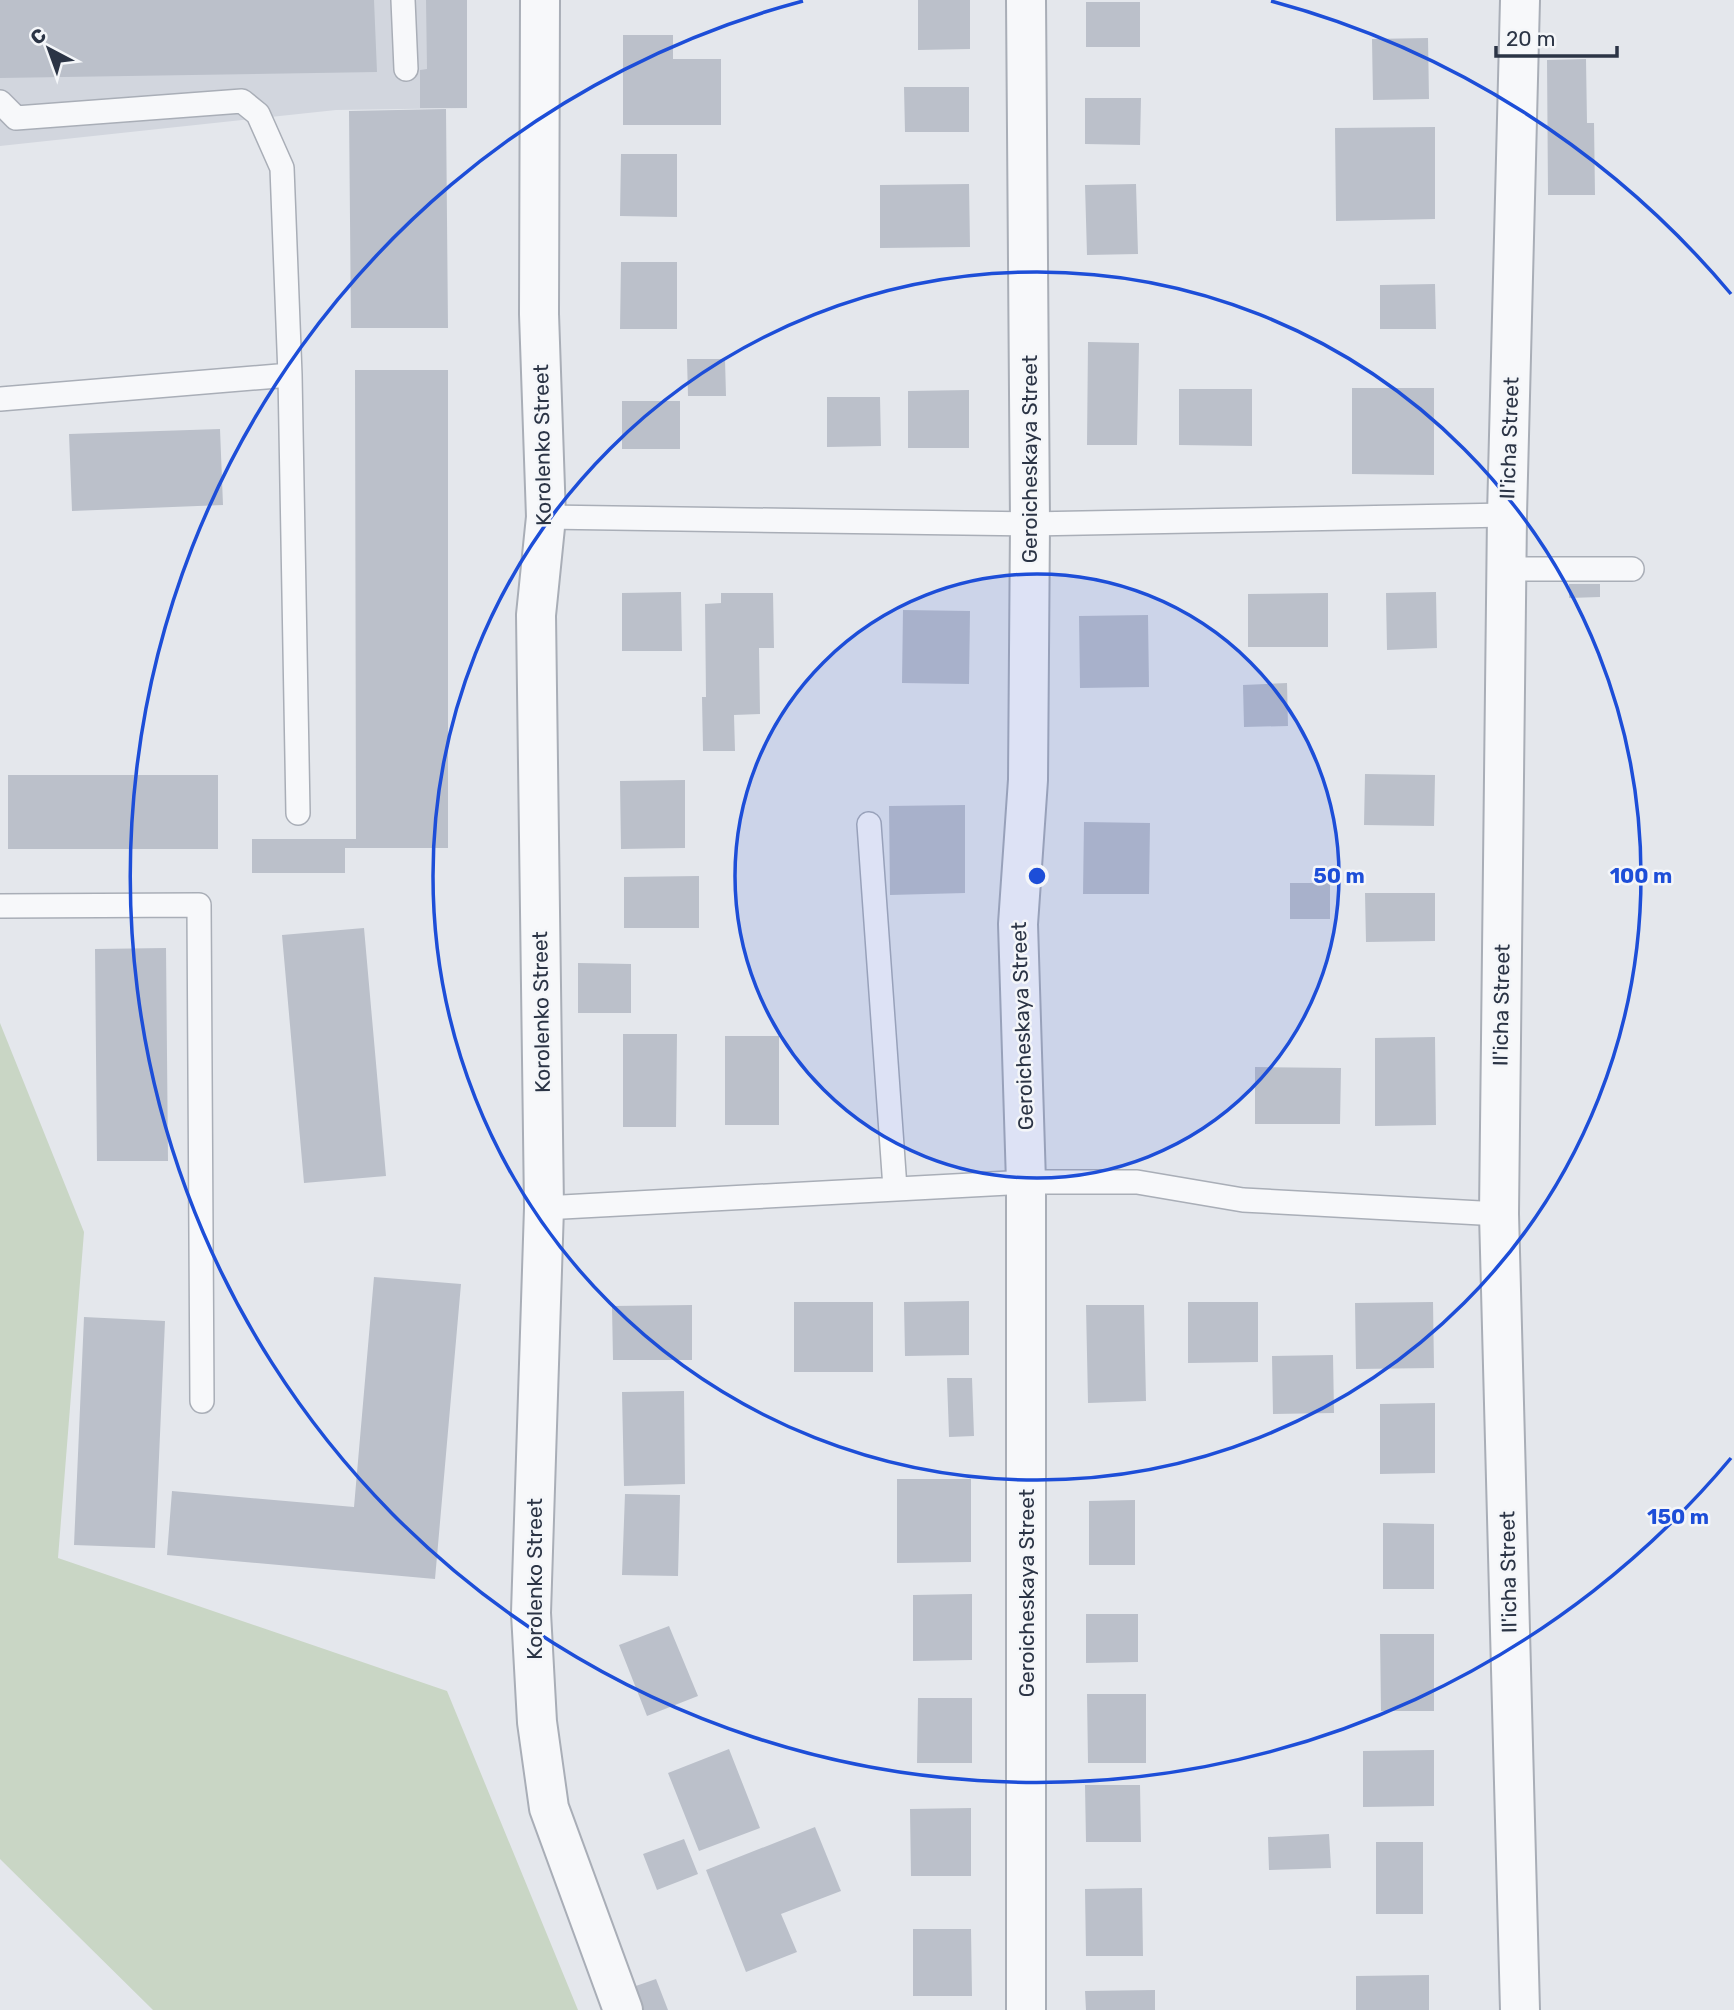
<svg xmlns="http://www.w3.org/2000/svg" width="1734" height="2010" font-family="Rubik,sans-serif">
<style>
.built{fill:#d2d6de}
.green{fill:#c9d6c5}
.building{fill:#bbc0ca}
.lines{fill:none;stroke-linecap:round;stroke-linejoin:round}
.service-casing{stroke:#a9aeb7;stroke-width:26}
.minor-casing{stroke:#a9aeb7;stroke-width:42}
.service{stroke:#f7f8fa;stroke-width:23}
.minor{stroke:#f7f8fa;stroke-width:38}
.ring{fill:none;stroke:#1d4ed8;stroke-width:3.5}
.labels{text-anchor:middle;dominant-baseline:central;stroke-width:5;stroke-linejoin:round;paint-order:stroke}
.street-label{font-size:21px;fill:#2b3445;stroke:#f4f6f9}
.centre{fill:#1d4ed8;stroke:#f4f6f9;stroke-width:3.5}
.ring-label{font-size:21px;text-anchor:middle;font-weight:bold;fill:#1d4ed8;stroke:#f4f6f9;stroke-width:5;stroke-linejoin:round;paint-order:stroke}
</style>
<rect width="100%" height="100%" fill="#e4e7ec"/>
<!-- built -->
<path class="built" d="M0,0h467v108l-131,2 -336,36z"/>
<!-- green -->
<path class="green" d="M0,1023l84,209 -26,326 389,133 131,319h-425l-153,-151z"/>
<!-- building -->
<path class="building" d="M0,0h374l3,72 -377,6z
M426,0h41v108h-47v-38l7,-1z
M918,0h52v49l-52,1z
M1086,2h54v45h-54z
M623,35h50v24h48v66h-98z
M1428,38l1,61 -56,1 -1,-61z
M1586,59l1,64h7l1,72h-47l-1,-135z
M904,87h65v45h-64z
M1085,98h56l-1,47 -55,-1z
M446,109l2,219h-97l-2,-217z
M1435,127v92l-99,2 -1,-93z
M621,154h56v63l-57,-1z
M969,184l1,63 -90,1v-63z
M1136,184l2,70 -51,1 -2,-70z
M621,262h56v67h-57z
M1435,284l1,45h-56v-44z
M1088,342l51,1 -2,102h-50z
M687,359h38l1,37h-38z
M355,370h93v478h-103v25h-93v-34h104z
M1352,388h82v87l-82,-1z
M1179,389h73v57l-73,-1z
M969,390v58h-61v-57z
M827,397h53l1,49 -54,1z
M622,401h58v48h-58z
M220,429l3,76 -151,6 -3,-77z
M1569,584h31v13l-31,1z
M681,592l1,59h-60v-58z
M1436,592l1,56 -50,2 -1,-57z
M721,593h52l1,55h-15l1,66 -26,1 1,36h-32l-1,-54h4l-1,-93 16,-1z
M1328,593v54h-80v-53z
M903,610l67,1 -1,73 -67,-1z
M1148,615l1,72 -69,1 -1,-72z
M1287,683l1,43 -44,1 -1,-42z
M1365,774l70,1 -1,51 -70,-1z
M8,775h210v74h-210z
M685,780v68l-64,1 -1,-68z
M965,805v88l-75,2 -1,-89z
M1084,822l66,1 -1,71h-66z
M699,876v52h-75v-51z
M1290,883h40v36h-40z
M1365,893h70v48l-69,1z
M364,928l22,248 -82,7 -22,-248z
M166,948l2,213h-71l-2,-212z
M578,963l53,1v49h-53z
M623,1034h54l-1,93h-53z
M725,1036h54v89h-54z
M1435,1037l1,88 -61,1v-88z
M1255,1067l86,1 -1,56h-85z
M374,1277l87,7 -26,295 -268,-24 5,-64 182,16z
M969,1301v54l-64,1 -1,-54z
M794,1302h79v70h-79z
M1188,1302h70v60l-70,1z
M1433,1302l1,66 -78,1 -1,-66z
M692,1305v55h-79l-1,-54z
M1086,1305h58l2,96 -58,2z
M84,1317l81,4 -10,227 -81,-3z
M1333,1355l1,58 -61,1 -1,-58z
M947,1378h25l2,58 -25,1z
M684,1391l1,93 -61,2 -2,-94z
M1435,1403v70l-55,1v-70z
M897,1479h74v83l-74,1z
M625,1494l55,1 -2,81 -56,-1z
M1135,1500v65h-46v-64z
M1383,1523l51,1v65h-51z
M972,1594v66l-59,1v-66z
M1086,1614h52v48l-52,1z
M669,1626l29,70 -51,20 -28,-71z
M1380,1634h54v77h-53z
M1087,1694h59v69h-58z
M918,1698h54v65h-55z
M729,1749l31,79 -61,23 -31,-78z
M1434,1750v56l-71,1v-56z
M1085,1785h55l1,57h-55z
M971,1808v68h-60l-1,-67z
M815,1827l26,64 -60,23 16,38 -51,20 -40,-102z
M1329,1834l2,34 -62,2 -1,-33z
M684,1839l14,35 -41,16 -14,-36z
M1376,1842h47v72h-47z
M1142,1888l1,68h-57l-1,-67z
M913,1929h58l1,67h-59z
M1429,1975v35h-73v-34z
M656,1979l12,31h-29l-9,-22z
M1155,1990v20h-69l-1,-19z"/>
<g class="lines">
<!-- service casing -->
<g class="service-casing">
<path id="service" d="M403,0l3,69
M0,102l16,16 226,-17 16,13 24,54 8,207 8,438
M0,399l290,-24
M546,517l484,7 477,-9
M1506,569h126
M869,824l26,364
M0,906l199,-1 3,496
M544,1208l482,-26h111l106,18 256,14"/>
</g>
<!-- minor casing -->
<g class="minor-casing">
<path id="minor" d="M540,0l-1,314 7,203 -10,98 8,593 -13,405 6,109 12,86 74,202
M1026,0l4,524 -2,256 -10,144 8,258v828
M1520,2010l-21,-796 8,-699 13,-515"/>
</g>
<!-- service -->
<use href="#service" class="service"/>
<!-- minor -->
<use href="#minor" class="minor"/>
</g>
<!-- distance rings -->
<circle cx="1037" cy="876" r="302" fill="#1d4ed8" fill-opacity=".12"/>
<g class="ring">
<circle cx="1037" cy="876" r="302"/>
<circle cx="1037" cy="876" r="604"/>
<path d="M1731 1458A906 906 0 1 1 803 1M1271 1A906 906 0 0 1 1731 294"/>
</g>
<g class="labels">
<!-- street labels -->
<g class="street-label">
<text transform="translate(1509 438) rotate(-88)">Il'icha Street</text>
<text transform="translate(542 445) rotate(-91)">Korolenko Street</text>
<text transform="translate(1029 459) rotate(-90)">Geroicheskaya Street</text>
<text transform="translate(1501 1005) rotate(-89)">Il'icha Street</text>
<text transform="translate(541 1012) rotate(-91)">Korolenko Street</text>
<text transform="translate(1022 1026) rotate(-92)">Geroicheskaya Street</text>
<text transform="translate(1508 1572) rotate(-91)">Il'icha Street</text>
<text transform="translate(534 1579) rotate(-90)">Korolenko Street</text>
<text transform="translate(1026 1593) rotate(-90)">Geroicheskaya Street</text>
</g>
</g>
<circle cx="1037" cy="876" r="10" class="centre"/>
<g class="ring-label">
<text x="1339" y="883">50 m</text>
<text x="1641" y="883">100 m</text>
<text x="1678" y="1524">150 m</text>
</g>
<!-- north arrow -->
<g transform="translate(49 49) rotate(319)" stroke="#f4f6f9" stroke-width="5" paint-order="stroke">
<path d="M0-5L12 26L0 18L-12 26Z" fill="#2b3445"/>
<text y="-10" font-size="19" font-weight="bold" text-anchor="middle" fill="#2b3445">С</text>
</g>
<!-- scale -->
<path d="M1496 46v10h121v-10" fill="none" stroke="#2b3445" stroke-width="3.5"/>
<text x="1506" y="46" font-size="21" fill="#2b3445" stroke="#f4f6f9" stroke-width="5" paint-order="stroke">20 m</text>
</svg>
